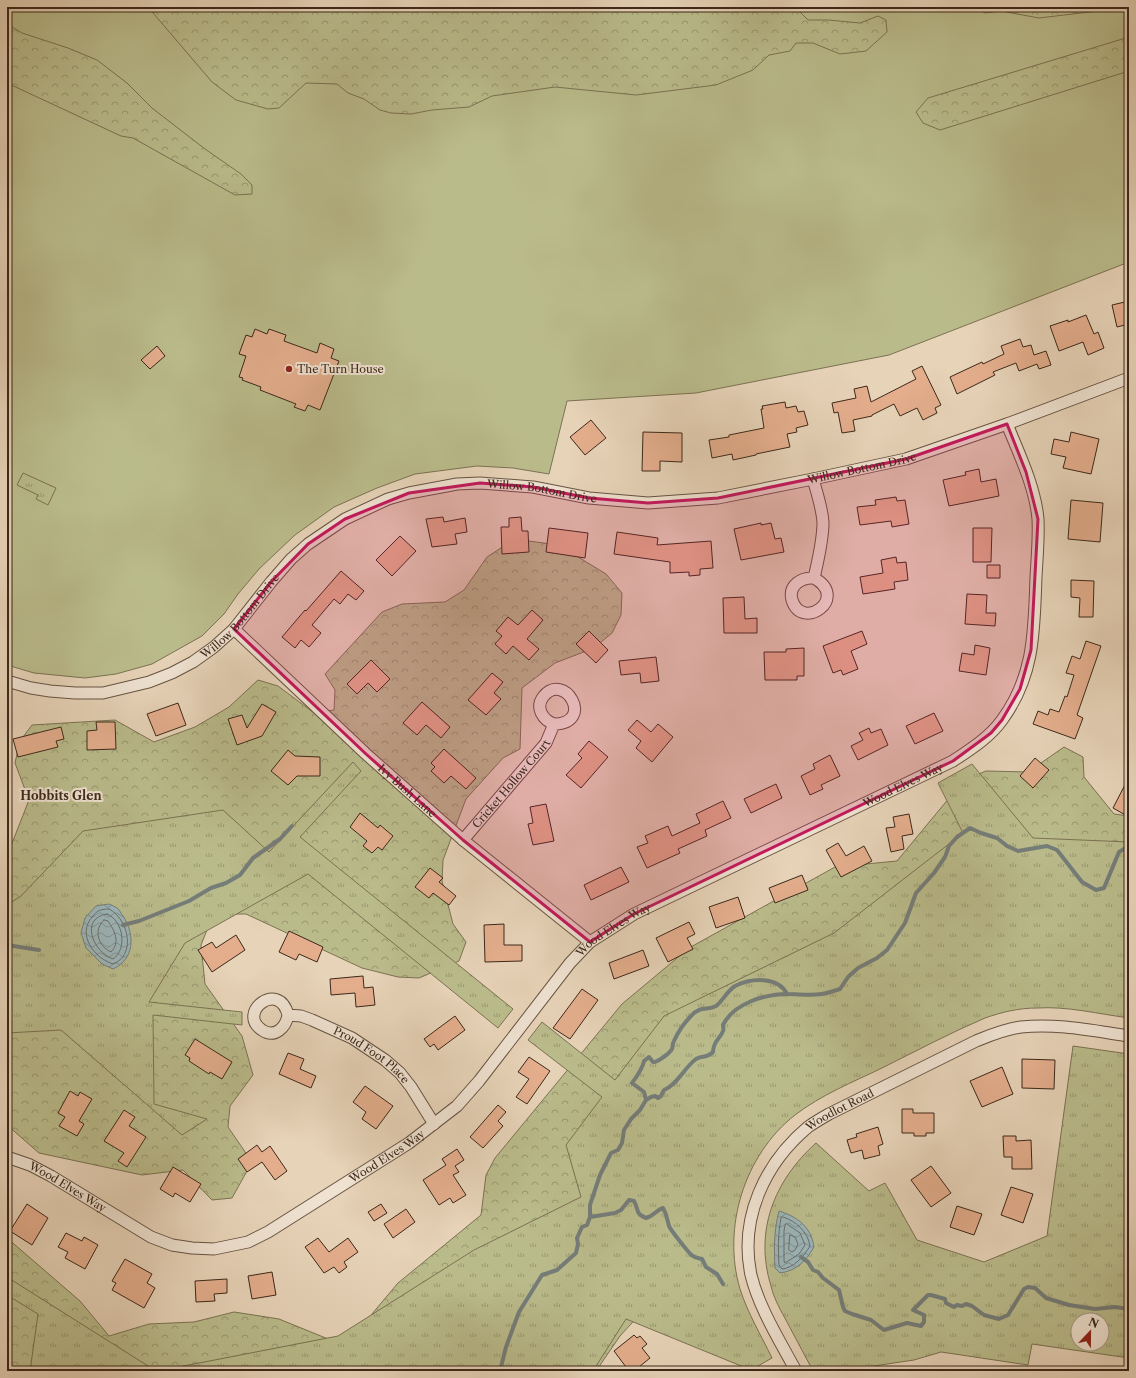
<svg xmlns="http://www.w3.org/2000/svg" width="1136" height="1378" font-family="'Libre Caslon Text',serif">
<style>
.grass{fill:#babb8b;stroke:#7b7252}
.forest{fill:url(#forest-crowns);stroke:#7b7252}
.park{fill:url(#park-tufts);stroke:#7b7252;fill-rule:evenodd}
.water{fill:url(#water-waves);stroke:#757d79}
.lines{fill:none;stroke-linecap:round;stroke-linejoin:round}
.shore{stroke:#6c6e6a;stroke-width:1}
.stream{stroke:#757d79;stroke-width:4}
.building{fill:#e4ae8d;stroke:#3c281a}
.minor-casing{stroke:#675342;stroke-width:13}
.minor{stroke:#efe2d1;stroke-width:11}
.marked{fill:#c2185b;fill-opacity:0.2;stroke:#c2185b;stroke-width:3;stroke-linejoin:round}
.poi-dot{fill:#8f2418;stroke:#efe2d1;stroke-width:1.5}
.labels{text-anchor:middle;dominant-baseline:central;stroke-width:4;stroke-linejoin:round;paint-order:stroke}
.poi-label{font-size:11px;fill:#3c281a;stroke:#efe2d1;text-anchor:start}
.street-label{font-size:11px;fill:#3c281a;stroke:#efe2d1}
.neighbourhood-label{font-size:12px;font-weight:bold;fill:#3c281a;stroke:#efe2d1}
</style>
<defs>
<pattern id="forest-crowns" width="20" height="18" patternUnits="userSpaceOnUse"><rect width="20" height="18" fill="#babb8b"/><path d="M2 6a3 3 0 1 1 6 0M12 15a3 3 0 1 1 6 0" fill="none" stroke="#989871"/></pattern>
<pattern id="park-tufts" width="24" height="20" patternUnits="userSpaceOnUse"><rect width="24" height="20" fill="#babb8b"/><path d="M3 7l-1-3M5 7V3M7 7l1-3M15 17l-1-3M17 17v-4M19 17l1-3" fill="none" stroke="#989871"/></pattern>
<pattern id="water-waves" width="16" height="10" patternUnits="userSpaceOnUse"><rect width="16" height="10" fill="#9bb5b9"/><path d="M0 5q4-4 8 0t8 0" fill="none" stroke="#809396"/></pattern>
</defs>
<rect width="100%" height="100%" fill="#e7d3b8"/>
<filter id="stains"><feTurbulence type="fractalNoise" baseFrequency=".005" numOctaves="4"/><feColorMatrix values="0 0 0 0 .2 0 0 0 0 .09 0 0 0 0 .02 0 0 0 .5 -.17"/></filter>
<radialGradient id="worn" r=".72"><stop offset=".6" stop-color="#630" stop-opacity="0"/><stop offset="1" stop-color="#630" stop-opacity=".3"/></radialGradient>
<!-- grass -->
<path class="grass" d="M7,7h1122v255l-240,93 -193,38 -129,8 -18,73 -36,-6 -36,-2 -62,8 -38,14 -43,19 -39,28 -36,34 -21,25 -14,20 -22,22 -50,28 -36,10 -31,4 -51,-5 -27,-8z"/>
<!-- forest -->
<path class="forest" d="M148,7h632l20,5 8,8h20l32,3 18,-7 8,4 1,12 -21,19 -26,3 -27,-11h-17l-6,8 -21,4 -16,15 -37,15 -80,10 -81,-8 -63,9 -23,11 -37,3 -21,4 -20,-1 -11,-3 -16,-11 -16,-6 -11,-9 -31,-1 -27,25 -11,1 -32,-9 -24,-18z
M974,7h139l-15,4 -59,7 -38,-7 -16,2z
M7,24l15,9 46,15 29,12 30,23 25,25 53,41 36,25 11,11v9l-17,1 -102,-57 -12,-2 -114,-53z
M1129,37v34l-189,59 -17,-7 -7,-11 12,-14z
M529,541l22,3 19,8 36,22 16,19 -1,22 -9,18 -18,15 -39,15 -33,25 -2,61 -17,9 -37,41 -23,61 -1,21 11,43 13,18 -7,19 -40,17 -21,-1 -36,-9 -116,-54h-21l-16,11 -8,20 4,39 37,52 11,39 -23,31 -2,21 24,35 -20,36 -20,2 -29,-30 -41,5 -103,-22 -32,-28v-269l22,-56 -14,-37 5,-22 12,-16 83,-5 39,22 41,-15 34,-20 29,-27 20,6 36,27 20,-3 1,-20 -10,-16 57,-62 20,-8 43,-2 19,-12 23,-33 20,-13z
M1064,747l19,10 1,20 30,37 15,2v190l-92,-22 -263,128 -132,200 -22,24 -24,35h-589v-133l73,63 29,35 40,-12 45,-2 40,-10 45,7 59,24 18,-10 42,-50 83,-68 5,-40 9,-17 127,-154 67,-56 146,-81 62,-6 67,-81 22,-9 42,1z"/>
<!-- park -->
<path class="park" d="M23,473l33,15 -8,17 -12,-6 2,-4 -21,-10z
M353,762l8,9 -61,66 213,172 -15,19 -190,-154 -123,69 -36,59 93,10v13l-89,-10 1,89 53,15 -25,16 -121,-105 -54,3v-128l14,-9 62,-65 140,-21 46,42z
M972,764l61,74 96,4v176c-30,-4 -62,-12 -92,-10 -18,0 -35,4 -52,10 -35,15 -69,33 -103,50 -29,14 -61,27 -87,47 -51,40 -73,113 -55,174 8,25 21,46 32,69l-21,12 -125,-51 -33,52h-435l180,-35 136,-86 107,-53 -15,-52 36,-48 -74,-57 14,-18 73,58 49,-64 170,-83 129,-100 -25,-50z
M1073,1046l56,8v304l-97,-14 -4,21 -87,-13 -27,8 -74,11h-27c-9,-16 -17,-33 -26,-49 -6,-11 -13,-23 -16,-36 -17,-55 3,-105 45,-143l53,48 16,-8 32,57 67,22 63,-26zM1078,1320h24v24h-24z
M7,1277l149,94h-126l8,-57 -31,-19z"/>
<!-- water -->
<path class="water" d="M109,904c3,1 6,3 8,4 3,2 4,6 6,8 12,18 12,43 -10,53l-11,-5 -16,-16 -5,-15 4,-15 11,-12z
M779,1211c19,6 32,16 35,36 -8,14 -18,24 -34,26l-5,-5c-1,-20 -1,-38 4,-57z"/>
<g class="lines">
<!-- shore -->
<path class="shore" d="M109,909c19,9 28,46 4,55 -19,-6 -37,-30 -20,-48 5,-6 8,-7 16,-7z
M107,914c16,6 21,35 6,45 -20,-7 -34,-41 -6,-45z
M104,920l4,1c6,9 13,21 3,31 -13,-6 -18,-22 -7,-32z
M783,1217c13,4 25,15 27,29 -6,10 -16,22 -28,23l-3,-4c-1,-16 -1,-31 2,-47z
M787,1224l13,9 5,12 -6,9 -14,9 -1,-2v-30l1,-6z
M790,1235l5,2 3,7 -3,6 -3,2 -3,-2z"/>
<!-- stream -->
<path class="stream" d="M123,925l16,-4 50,-20 22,-13 15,-5 14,-8 13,-17 27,-19 12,-13
M7,945l32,5
M646,1100l-2,-8 -12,-9c4,-5 11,-16 12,-22l5,-4 4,5h2c5,-2 14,-8 17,-13 1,-2 0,-5 2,-8 4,-9 11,-19 17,-25 10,-11 16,-5 25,-10 6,-4 11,-15 19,-20 16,-8 43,-10 52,8
M590,1217l25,-4 6,-3 8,-10 5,1c5,9 1,13 12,17 8,-2 10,-8 17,-10 4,7 4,11 6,18 1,3 21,29 24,30 2,2 6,2 9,3l4,8 11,7 6,10
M801,1257l7,5 5,8 5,2 5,6 16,12 4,17 2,4 7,3 19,6 13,10 23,-7 14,3 3,-4v-7l-11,-5 15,-15h3l14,4 1,4 8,4 3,-2 5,1 4,-2 6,2 12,9 15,4 9,-4 16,-26 4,-2 7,1 11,10 23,7 26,4 20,-2 14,2
M496,1371l5,-4 5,-20 13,-35 23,-37 15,-5 19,-17 2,-9 -1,-6 5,-11 5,-2 3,-8v-12l10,-30 11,-22 7,-3 4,-7 2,-13 7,-11 9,-9 6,-10 5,-3 4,-1 3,2 3,-2 3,-6c13,-5 20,-22 32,-31 6,-4 10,0 17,-7 0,-11 8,-14 10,-21 1,-2 0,-4 0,-6 11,-22 42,-31 65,-31 11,0 22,2 34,0 6,-1 12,-3 18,-5l8,-12 10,-9 19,-10 10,-8 18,-27 11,-30 18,-20 11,-16 4,-11 8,-9 13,-9 11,5 16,5 10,8 11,5 29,-5 10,4 25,32 14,8 8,-2 15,-36 10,-6"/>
</g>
<!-- building -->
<path class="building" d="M1129,301v23l-12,3 -5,-22z
M1086,315l8,19 4,-2 6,16 -16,7 -5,-13 -24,9 -9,-25 18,-6v2z
M255,329l12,5 2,-5 17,6 -2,6 33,12 3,-10 14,6 -3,9 8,3 -19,49 -12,-5 -3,6 -11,-4 2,-3 -36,-14 1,-3 -19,-7 1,-2 -4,-1 7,-21 -7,-2 7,-19 6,2z
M1020,339l3,8 8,-2 3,10 12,-4 5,14 -12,4 -2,-5 -18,7 -3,-8 -23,9 2,3 -38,19 -7,-17 32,-15 1,2 21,-10 -3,-8z
M157,346l8,10 -15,13 -9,-9z
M922,366l19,39 -6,3 2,5 -14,7 -6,-12 -17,8 -6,-12 -22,11v1l-19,4 2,11 -13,2 -4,-21 -4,1 -2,-10 24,-5 -2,-9 13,-3 4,16 45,-23 -4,-8z
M785,402l1,6 10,-2 2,6 6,-1 4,14 -12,3 1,4 -10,2 3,13 -34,7v1l-23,5 -1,-6 -20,4 -3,-18 20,-3v-2l35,-7 -3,-19h2l-1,-3z
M591,420l15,18 -21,17 -15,-18z
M643,432l39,1v29l-22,-1v10h-18z
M1071,432l28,7 -8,35 -28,-6 3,-11 -15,-3 3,-15 15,3z
M979,469l2,13 15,-3 3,17 -50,10 -6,-26 23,-5 -1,-3z
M896,497l1,4 8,-1 4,24 -17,3 -1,-6 -31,4 -3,-18 19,-2 -1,-5z
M1071,500l32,3 -3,39 -32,-3z
M443,517l1,5 21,-4 2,14 -12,2 2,10 -25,3 -6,-28z
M521,517l1,14h6l1,21 -27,2 -1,-27h8v-9z
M761,523v2l10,-2 4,16 6,-1 3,14 -43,8 -7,-31z
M549,528l39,5 -3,25 -39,-6z
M973,528h19l-1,34h-18z
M617,532l41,6 -1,7 54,-4 2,27 -13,1v6l-11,1v-4l-19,1v-11l-56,-8z
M400,536l16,15 -24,25 -16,-16z
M896,557l1,6 9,-1 2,18 -14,2 1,7 -32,5 -3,-17 23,-4 -2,-13z
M987,565h13v13h-13z
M341,571l23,20 -8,9 -8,-6 -8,10 -6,-5 -22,26 9,8 -12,14 -8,-7 -6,8 -13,-11 23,-27 1,1z
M1071,580l23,1 -1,36h-14l1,-19 -9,-1z
M967,594l20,1 -1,18h10l-1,13 -30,-2z
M744,597l1,22 12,-1v15h-33l-1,-35z
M532,610l11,10 -16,19 12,10 -10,11 -16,-14 -7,8 -11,-10 7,-8 -6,-5 12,-14 10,8z
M589,631l19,19 -12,13 -20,-19z
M862,631l5,13 -16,7 7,18 -15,6 -2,-5 -8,3 -10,-27z
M1086,641l15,5 -24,69 6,3 -8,21 -42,-15 5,-13 10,4 2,-6 9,3 6,-16 2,1 7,-22 -8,-2 6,-17 8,3z
M975,645l15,3 -4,27 -27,-4 3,-18 12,2z
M804,648v28h-7v4h-32l-1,-28h22v-3z
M656,657l3,24 -18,2 -1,-10 -19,2 -2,-14z
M371,660l19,19 -13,13 -9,-9 -11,11 -10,-10z
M492,673l11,9 -9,11 7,6 -15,16 -18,-15z
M422,702l28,25 -9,11 -15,-13 -9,10 -14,-12z
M178,703l8,22 -30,11 -9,-22z
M262,704l14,8 -14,24 -25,9 -9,-26 14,-4 5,13z
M934,713l9,18 -28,13 -9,-18z
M637,720l14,12 7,-8 15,13 -21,25 -16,-14 5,-7 -13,-11z
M96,722h19l1,27 -29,1v-19l10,-1z
M61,727l3,12 -8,2 2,6 -40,10 -5,-18z
M869,728l2,5 10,-4 7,16 -30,15 -7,-14 12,-6 -4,-7z
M589,741l19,16 -27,31 -15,-13 16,-17 -4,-4z
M444,749l32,29 -10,11 -15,-13 -7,7 -13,-12 4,-4 -4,-4z
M288,750l7,6 25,1v19h-23l-9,9 -17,-14z
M830,755l10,21 -19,9 2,4 -13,6 -9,-19 14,-7 -2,-5z
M1035,758l14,12 -16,18 -13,-12z
M1129,777v40l-16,-9z
M776,784l6,14 -31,15 -7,-14z
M723,801l8,17 -26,12 2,6 -29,13 2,4 -33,15 -10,-21 11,-4 -3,-7 23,-10 4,10 28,-13 -4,-9z
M546,804l8,37 -21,4 -5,-21 5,-1 -3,-16z
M360,813l18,15 2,-3 13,11 -11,14 -4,-3 -6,6 -9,-7 4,-5 -17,-14z
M909,814l4,20 -11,2 2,13 -13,3 -5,-24 9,-1 -2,-10z
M838,843l8,13 18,-10 8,15 -31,16 -15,-27z
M621,867l8,15 -38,18 -7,-15z
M430,868l13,10 -4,4 17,14 -7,9 -16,-12 -4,5 -14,-11z
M802,875l6,15 -33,13 -6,-15z
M738,897l7,21 -29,10 -7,-21z
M689,922l6,12 -8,4 6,11 -25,13 -12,-24z
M504,924v21h18v16l-37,1 -1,-37z
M289,931l34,16 -6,15 -18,-8 -3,6 -17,-8z
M236,935l9,15 -33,22 -14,-22 14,-8 4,6z
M643,950l6,16 -35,13 -5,-16z
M363,976l1,12 9,-1 2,18 -19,2 -1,-14 -24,2 -1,-16z
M582,989l16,11 -28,39 -17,-11z
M455,1016l10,14 -27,20 -4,-6 -4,3 -6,-8z
M195,1039l37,23 -10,17 -12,-7 -1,2 -20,-13 1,-3 -5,-3z
M288,1053l16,6 -4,10 16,7 -5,12 -32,-14z
M529,1057l21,14 -23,33 -11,-7 13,-18 -11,-7z
M1022,1059l33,1 -1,29 -32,-1z
M1002,1067l11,27 -31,13 -12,-26z
M365,1086l28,20 -17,23 -14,-10 4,-7 -13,-10z
M70,1091l8,5 2,-4 12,7 -13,22 5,3 -7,12 -18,-10 6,-9 -7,-4z
M498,1105l8,7 -8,9 5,5 -20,22 -13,-11z
M902,1109h11v4h21v20h-8v3h-12v-3h-12z
M124,1110l11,7 -6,9 17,11 -19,30 -9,-6 6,-8 -20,-12z
M878,1127l5,17 -5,2 2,9 -16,4 -2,-9 -11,3 -4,-13 10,-3 -1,-3z
M1003,1136h13v5l15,-1 1,29h-20v-12h-8z
M257,1145l5,7 8,-6 17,25 -12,9 -13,-18 -15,10 -9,-13z
M457,1149l7,11 -9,6 4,6 -6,3 13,20 -13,8 -3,-5 -11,7 -16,-25 23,-15 -4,-6z
M931,1166l20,27 -20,14 -20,-27z
M173,1167l28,17 -11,18 -15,-9 -2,4 -13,-8z
M1011,1187l22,7 -10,29 -22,-8z
M27,1204l21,14 -16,27 -22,-14z
M381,1204l6,9 -13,8 -6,-9z
M957,1206l25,8 -8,21 -24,-8z
M406,1209l9,13 -22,16 -9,-14z
M66,1233l16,8 2,-4 14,8 -13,24 -20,-11 3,-6 -10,-5z
M318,1238l11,14 19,-14 10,14 -14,10 3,5 -8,6 -5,-6 -10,6 -19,-26z
M125,1259l27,15 -5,9 8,5 -11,20 -32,-18 4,-7 -4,-2z
M272,1272l4,23 -24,4 -4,-23z
M227,1279v14l-13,1 1,7 -19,1 -1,-21z
M634,1335l3,3 3,-2 7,8 -5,4 8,10 -16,13h-5l-15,-20z"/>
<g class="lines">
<!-- minor casing -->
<g class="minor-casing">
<g id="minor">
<path d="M813,479c4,14 9,29 10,43 0,19 -5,38 -9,56 -12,-1 -26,7 -22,22 10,32 58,-2 22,-22"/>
<path id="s1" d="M234,629l132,125 97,86 127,102"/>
<path id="s2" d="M7,681l24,7 19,3 25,2h28l46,-11 23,-9 21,-11 21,-15 20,-18 37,-47 20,-23 17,-15 37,-25 43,-20 21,-6 48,-9 23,-1 53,4 56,11 59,5 70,-5 95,-19 93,-20 101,-35 122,-46"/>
<path id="s3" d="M463,840l83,-97 8,-19c42,-1 10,-54 -11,-27 -8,11 0,23 11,27"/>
<path id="s4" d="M288,1015c-2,12 -13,24 -26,15 -26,-17 17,-51 26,-15l13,1 11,4 40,18 33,22 15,13 11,14 23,37"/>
<path id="s5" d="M7,1157l23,8 21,11 100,61 21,8 20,3 22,1 34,-7 20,-10 141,-89 48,-37 22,-25 91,-118 20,-21 44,-28 319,-153c18,-12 37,-24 49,-41 33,-45 32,-90 34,-143 1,-19 3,-39 2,-58 -3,-33 -19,-65 -31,-95"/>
<path id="s6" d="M796,1371c-16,-30 -37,-63 -45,-96 -12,-57 14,-112 57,-148 7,-5 14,-9 21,-13l147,-73c15,-6 29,-12 45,-14 36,-4 73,4 108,9"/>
</g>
</g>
<!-- minor -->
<use href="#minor" class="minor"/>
</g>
<!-- marked area -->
<path class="marked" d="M1007,424l19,48 12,47 -7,131 -11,39 -18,31 -11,13 -38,28 -319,153 -44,28 -127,-102 -97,-86 -132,-125 37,-47 37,-38 37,-25 64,-26 71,-10 53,4 56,11 59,5 70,-5 188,-39z"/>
<!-- markers -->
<circle class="poi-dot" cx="289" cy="369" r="4"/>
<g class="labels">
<!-- poi labels -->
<g class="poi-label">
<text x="297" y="369">The Turn House</text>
</g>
<!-- street labels -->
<g class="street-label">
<text stroke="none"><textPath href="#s2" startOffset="931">Willow Bottom Drive</textPath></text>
<text stroke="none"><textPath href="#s2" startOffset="607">Willow Bottom Drive</textPath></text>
<text stroke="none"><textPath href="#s2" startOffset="259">Willow Bottom Drive</textPath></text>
<text stroke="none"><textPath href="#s3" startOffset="74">Cricket Hollow Court</textPath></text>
<text stroke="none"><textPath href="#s5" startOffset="1076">Wood Elves Way</textPath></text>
<text stroke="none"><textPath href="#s1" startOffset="237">Ivy Bush Lane</textPath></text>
<text stroke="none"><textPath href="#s5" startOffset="752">Wood Elves Way</textPath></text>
<text stroke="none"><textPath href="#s4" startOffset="199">Proud Foot Place</textPath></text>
<text stroke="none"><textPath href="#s6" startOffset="309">Woodlot Road</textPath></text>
<text stroke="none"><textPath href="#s5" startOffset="428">Wood Elves Way</textPath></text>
<text stroke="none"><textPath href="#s5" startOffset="68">Wood Elves Way</textPath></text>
</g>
<!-- neighbourhood labels -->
<g class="neighbourhood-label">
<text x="61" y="795">Hobbits Glen</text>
</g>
</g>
<!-- margin -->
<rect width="1136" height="1378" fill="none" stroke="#e7d3b8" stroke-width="24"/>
<rect x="8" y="8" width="1120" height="1362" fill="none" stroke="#3c281a" stroke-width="2"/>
<rect x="12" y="12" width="1112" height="1354" fill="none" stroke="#3c281a"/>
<!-- north arrow -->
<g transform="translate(1090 1332) rotate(22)"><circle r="19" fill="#efe2d1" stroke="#a79888"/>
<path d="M0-3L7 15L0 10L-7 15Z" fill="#8f2418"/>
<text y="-6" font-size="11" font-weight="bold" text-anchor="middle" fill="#3c281a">N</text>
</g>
<rect width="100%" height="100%" filter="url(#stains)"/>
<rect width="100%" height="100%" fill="url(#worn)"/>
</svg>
